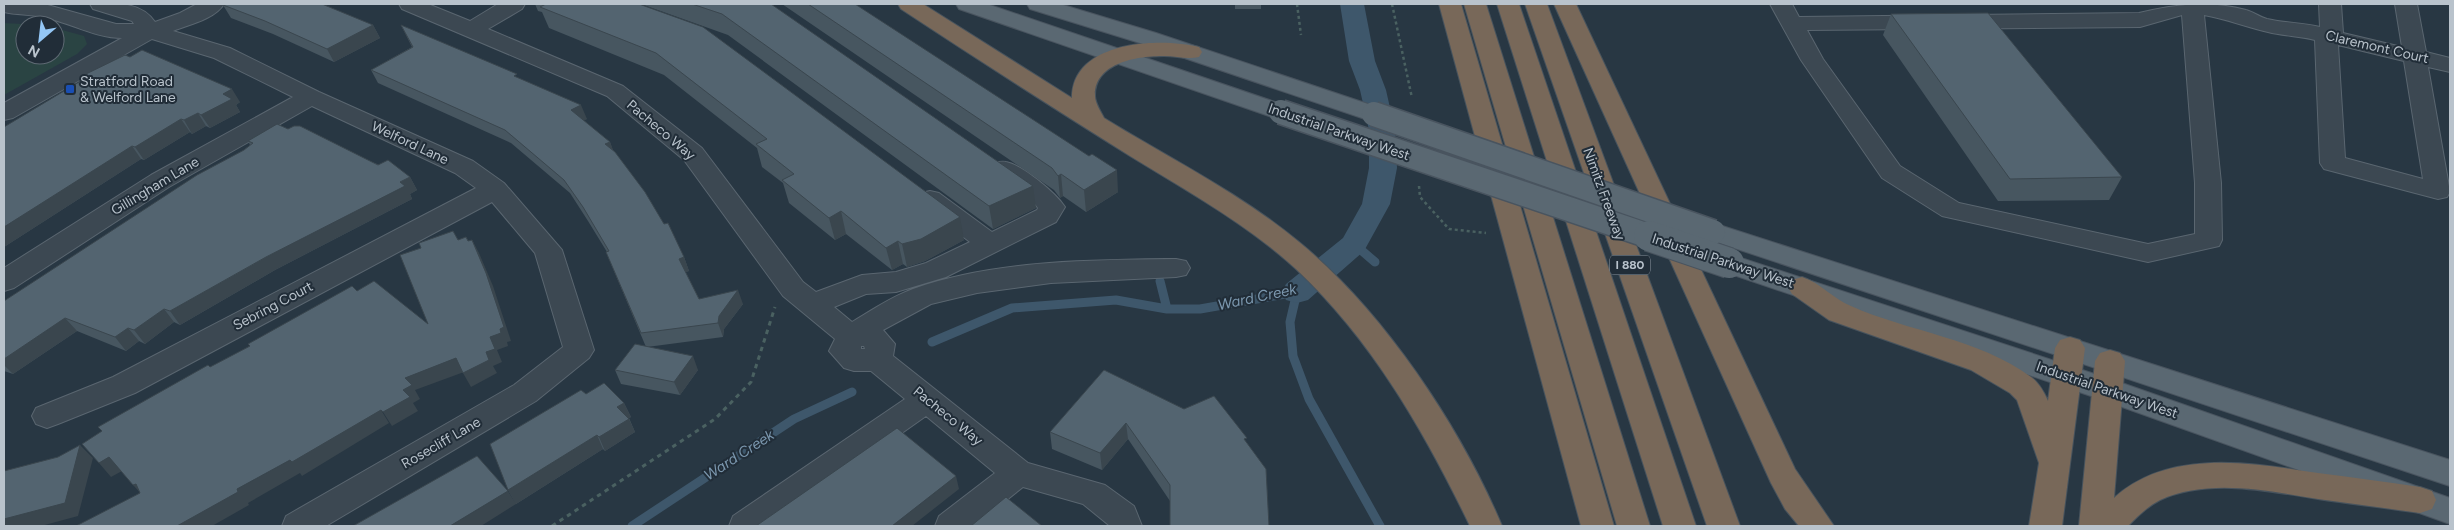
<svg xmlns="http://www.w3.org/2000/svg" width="2454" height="530" font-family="Figtree,sans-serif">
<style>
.green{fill:#2a4443}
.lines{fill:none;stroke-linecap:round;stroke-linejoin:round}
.stream{stroke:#3e576b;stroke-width:9}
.canal{fill:#3e576b;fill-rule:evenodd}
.minor-casing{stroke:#5a6670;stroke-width:2}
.major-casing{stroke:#49545f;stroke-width:2}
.highway-casing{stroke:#47535d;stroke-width:2}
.path-far1{stroke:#4a6161;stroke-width:2.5;stroke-dasharray:3 3;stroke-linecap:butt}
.path{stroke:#4a6161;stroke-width:3;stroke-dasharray:4.5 4.5;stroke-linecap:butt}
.minor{fill:#3c4852;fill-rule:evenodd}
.major{fill:#5a6872;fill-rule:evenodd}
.highway{fill:#786859;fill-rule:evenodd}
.major-bridge-far1-casing{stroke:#49545f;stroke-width:27;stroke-linecap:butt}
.major-bridge-casing{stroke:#49545f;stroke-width:32;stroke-linecap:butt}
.major-bridge-far1{stroke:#5a6872;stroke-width:24}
.major-bridge{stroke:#5a6872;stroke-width:30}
.wall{fill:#475660}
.shaded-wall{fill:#3a464e}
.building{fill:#536470;stroke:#3a464e}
.transit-dot{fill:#1a4fb4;stroke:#212d38;stroke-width:2}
.labels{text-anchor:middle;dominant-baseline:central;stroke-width:4;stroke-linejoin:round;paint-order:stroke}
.shield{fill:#212d38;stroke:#8b96a0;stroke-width:1}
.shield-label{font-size:12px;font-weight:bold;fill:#b9c3cc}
.street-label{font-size:14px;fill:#b9c3cc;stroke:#212d38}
.poi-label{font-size:14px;fill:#b9c3cc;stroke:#212d38;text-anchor:start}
.water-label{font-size:15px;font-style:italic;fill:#7b97ae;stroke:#212d38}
</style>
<rect width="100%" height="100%" fill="#283743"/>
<!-- green -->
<path class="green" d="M4,23l36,2h-15v30h30v-27l29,8 3,8 -10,10 -73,41z"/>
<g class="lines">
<!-- stream -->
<path class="stream" d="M1354,244l21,18
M1160,281l7,28
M932,342l80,-34 104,-8 51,9h33l97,-17 -7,30 3,34 16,43 71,127
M632,526l162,-107 58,-27"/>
<!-- canal -->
<path class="canal" d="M1340,4h24l11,57 11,29 9,40 2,38 -7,36 -26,47 -56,49 -11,3 -11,-3 -4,-8 4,-8 57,-46 19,-34 7,-36v-38l-9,-40 -11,-29z"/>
<!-- minor casing -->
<g class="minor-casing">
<path id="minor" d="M4,4h40l72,20h18l-2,-3 -39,-12 -3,-5c24,0 50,-4 65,18l25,-9 17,-9h27c-9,15 -36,21 -51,27l57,17 89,44 154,69 31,22 58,67 32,100 -5,8 -53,43 -210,125h-44l4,-10 228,-131 49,-38 -28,-94 -43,-51 -357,191 -77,31 -11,4 -11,-4 -4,-8 4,-8 77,-31 363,-189 -21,-15 -143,-67 -143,81 -155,101 -10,3v-23l147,-93 142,-78 -79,-39 -62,-19 -139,79 -9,2v-17l118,-65c-27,0 -53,-16 -80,-21 -13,-3 -25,-2 -38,-5z
M399,4h29l42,17 28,-17h27l-3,5 -34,20 135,57 79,62 101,134 13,10 46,-17 34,-3 30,-9 44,-21 -49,-37 -4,-6 4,-6 9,-2 9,2 53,39 45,-22 1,-2 -3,-4 -41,-29 -4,-6 4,-6c4,-1 8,-2 12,-1 16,3 50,31 59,45l-9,15 -110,55 -50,15 -30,2 -32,13 18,15c20,-12 39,-25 61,-33 80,-29 178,-29 263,-30l10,2 4,7 -4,7 -10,2 -125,6 -74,10 -46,11 -48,26 12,14 -2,12 135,107 77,22 29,21 8,20h-32l-27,-22 -60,-17 -49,39h-39l4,-10 56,-43 -69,-57 -156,110h-41l4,-10 172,-117 -34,-28h-17l-10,-3 -15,-17 6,-12 -52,-43 -99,-136 -77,-64 -205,-87zM861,346h3l1,3h-4z
M1770,4h22l7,13 340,-4c36,-9 71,-13 107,-3 8,2 13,7 21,9 18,4 36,4 53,8l-1,-23h22l2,29 59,14 -7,-43h22l9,48 24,6v14l-22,-5 22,125 -3,5 -9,2 -114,-30 -4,-6 -5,-123c-16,-4 -31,-4 -47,-8 -22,-5 -41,-13 -64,-17l17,168 1,57 -3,6 -71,16 -206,-46 -60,-38 -81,-118zM2182,15l13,168v51l-47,10 -189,-41 -59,-37 -77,-107 -16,-29 333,-3zM2338,45l66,16 19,118 -78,-21z"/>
</g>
<!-- major casing -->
<g class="major-casing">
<path id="major" d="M956,4h31l303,103 3,5 -3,5 -9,2 -9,-2 -313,-108z
M1027,4h33l96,29 227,76 3,5 -3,5 -9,2 -9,-2 -225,-76 -110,-34z
M1713,223l737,237v26l-746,-248 -4,-6 4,-6z
M1729,254l390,128 331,116v26l-353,-126 -378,-128 -4,-7 4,-7z"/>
</g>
<!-- highway casing -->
<g class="highway-casing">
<path id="highway" d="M898,4h25l149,94c0,-57 87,-61 127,-51l3,5 -3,5c-11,3 -23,-1 -35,-1 -25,0 -70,6 -69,40 0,7 6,16 9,22 65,40 136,75 195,124 84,69 161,184 203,284h-32c-45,-93 -97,-185 -174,-257 -49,-45 -109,-78 -166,-113 -77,-48 -153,-97 -229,-147z
M1439,4h22l153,522h-33z
M1464,4h22l164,522h-33z
M1497,4h22l177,522h-33z
M1525,4h22l193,522h-33z
M1554,4h22l219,465 39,57h-35l-14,-17 -14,-26z
M1802,277c19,6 31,22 49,29 58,26 127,32 180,71 8,6 13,15 17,24l7,-53 5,-8 10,-3 10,3 5,8 -23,178h-33l10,-63 -22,-63 -7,-7 -39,-23 -142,-50 -37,-26 -4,-7 4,-7z
M2110,350l10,3 5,8 -11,137c55,-50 138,-35 204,-25 34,4 68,9 102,14l12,4 4,9 -4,9 -12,4c-34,-5 -68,-9 -102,-14 -50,-8 -109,-21 -158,1 -12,6 -22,16 -32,26h-49l16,-165 5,-8z"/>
</g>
<!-- path-far1 -->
<path class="path-far1" d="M1297,4l4,31
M1392,4l20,94
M1419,186l1,11 29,32 37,4"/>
<!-- path -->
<path class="path" d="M552,526l163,-107 36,-37 24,-75"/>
<!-- minor -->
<use href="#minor" class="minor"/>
<!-- major -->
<use href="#major" class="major"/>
<!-- highway -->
<use href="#highway" class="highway"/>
<!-- major-bridge-far1 casing -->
<g class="major-bridge-far1-casing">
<path id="major-bridge-far1" d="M1281,112l371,125
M1374,114l339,118"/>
</g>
<!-- major-bridge casing -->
<g class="major-bridge-casing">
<path id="major-bridge" d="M1649,236l80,27"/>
</g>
<!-- major-bridge-far1 -->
<use href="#major-bridge-far1" class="major-bridge-far1"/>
<!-- major-bridge -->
<use href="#major-bridge" class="major-bridge"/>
</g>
<!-- wall -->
<path class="wall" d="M535,4h104l325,236 -39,21 -18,6 -4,-3 -11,6 -46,-36 -11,6 -46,-37 -6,-20 -21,-16 -5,-19 -93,-73 -115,-47 -7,-16 -4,-1z
M641,4h130l265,204 -43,21 -265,-194z
M782,4h73l263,188 -32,20 -23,-16 -3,2 -6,-8z
M1235,4h26v5h-26z
M223,5l150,20 7,13 -46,24 -61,-28 -42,-16z
M1891,14l231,163 -13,23 -111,1 -115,-166z
M401,25l118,54 68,40 -4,1 27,22 3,9 51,73 20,33 5,14 -4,1 14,27 44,5 -19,25 -1,8 -76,10 51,23 -18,25 -59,-11 -6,-14 31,-23 -40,-95h1l-19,-31 -18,-28 -59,-50 -133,-60 -7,-13 41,-23z
M86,74l154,28 -4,3 4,7 -30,16 -4,-2 -14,8 -2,-2 -46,28 -3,-1 -137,88 83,-170z
M288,129l122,48 7,13 -7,4 2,5 -137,71 -95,55 -6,-3 -29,22 -6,-3 -13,10 -49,-20 -64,43 -9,-3v-70l240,-151 6,-5 -2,-4z
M1104,370l142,73 -76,58 -42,-62 -26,31 -50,-21 -2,-17z
M586,394l38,9 7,14 -2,1 6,14 -30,19 -2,-2 -87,55 -8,-14z"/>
<!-- shaded-wall -->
<path class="shaded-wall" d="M373,25l7,13 -46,24 -7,-13z
M232,89l8,13 -4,3 4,7 -30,16 -9,-13 22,-21z
M581,105l6,14 -11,5 -5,-14z
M198,113l8,13 -14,8 -8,-14z
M181,119l9,13 -46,28 -9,-13z
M610,142l5,13 -10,-11z
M132,146l9,13 -137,88v-20z
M1117,170l1,22 -32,20 -2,-22z
M1061,174l2,22 -3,2 -2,-22z
M410,177l7,13 -7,4 2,5 -137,71 -95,55 -10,-14z
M1033,186l3,22 -43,21 -4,-23z
M841,211l5,23 -11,6 -6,-22z
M960,217l4,23 -39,21 -18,6 -5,-23z
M472,240l7,13 14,33 18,55 -4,1 1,4 -11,4 5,12 -9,4 4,7 -26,14 -8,-14 23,-21 4,-15 10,-8z
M898,241l5,23 -11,6 -6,-22z
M684,257l5,14 -5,2 -5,-14z
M738,290l5,14 -19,25 -1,8 -5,-14 1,-7z
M164,309l10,13 -29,22 -11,-14z
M65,318l12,13 -64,43 -9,-9v-6z
M128,328l11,13 -13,10 -11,-14z
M693,356l5,14 -18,25 -6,-13z
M456,358l8,14 -49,18 5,9 -7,4 5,8 -26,15 -9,-14 20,-22 2,-12z
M624,403l7,14 -7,4 -7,-14z
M381,410l8,13 -87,53 -2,-3 -52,30 1,2 -37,21h-35l60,-37z
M629,419l6,13 -30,19 -6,-14z
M1126,423l2,16 -26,31 -2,-17z
M597,435l6,14 -87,55 -8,-14z
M80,445l13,13 -15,58 -37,10h-37v-7z
M109,457l13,14 -11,6 -12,-14z
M956,476l3,13 -47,37h-20z
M136,484l9,14 -12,-13z
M508,491l8,13 -35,22h-31z"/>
<!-- building -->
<path class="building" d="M226,4h96l51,21 -46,24 -62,-28 -42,-16z
M546,4h93l64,23 257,190 -39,22 -19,5 -4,-3 -12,7 -45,-37 -12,7 -47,-38 12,-6 -38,-30 11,-5 -111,-86 -116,-46z
M692,4h79l262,182 -44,20 -267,-192z
M808,4h47l234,152 3,-2 25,16 -33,20 -23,-16 -3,2 -6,-8z
M1988,13l134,164 -112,2 -119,-165z
M401,25l116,49 -3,2 67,29 -10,5 39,32 -5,2 10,8 30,40 19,32 4,-1 16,34 -5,2 20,40 39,-9 -19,26 -1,7 -77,10 -35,-81 3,-1 -26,-44 -19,-27 -59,-50 -134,-60 42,-23z
M142,50l90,39 -9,5 9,5 -31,16 -3,-2 -14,7 -3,-1 -46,28 -3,-1 -128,81v-100l85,-51 -3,-2 39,-19 5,2z
M277,124l11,5 6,-3h6l78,39 10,-5 22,17 -10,5 5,4 -139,71 -96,54 -6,-2 -30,21 -6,-2 -13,9 -50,-19 -61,41v-58l193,-126 47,-25 9,-7 -5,-2z
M453,231l5,9 8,-3 2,4 4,-1 14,33 18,54 -4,2 1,4 -11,4 5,12 -9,3 3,8 -26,13 -7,-15 -51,20 7,7 -9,5 7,7 -27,15 -2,-2 -89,52 -2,-2 -53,29 1,3 -61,34h-101l64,-33 -4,-9 -3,1 -24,-28 -10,6 -17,-19 20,-13 -4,-4 110,-62 2,2 40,-21 -2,-2 104,-58 5,5 17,-10 54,43 -28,-69 21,-7 -2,-5z
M635,344l58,12 -19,26 -59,-12z
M1104,370l80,39 30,-13 33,42 -3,1 22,30 3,57h-99v-41l-44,-62 -26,30 -50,-21z
M604,383l20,20 -7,4 12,12 -30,18 -2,-2 -89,55 -18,-46 91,-54 5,4z
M897,428l59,48 -64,50h-136z
M80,445l-15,58 -61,16v-48l54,-14z
M477,456l31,35 -58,35h-97z
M1006,497l36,29h-71z"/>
<!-- markers -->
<rect class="transit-dot" x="65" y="84" width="10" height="10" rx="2.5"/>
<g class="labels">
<!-- shield labels -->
<rect class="shield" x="1610" y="255.5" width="40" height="19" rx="4"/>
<g class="shield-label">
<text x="1630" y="265">I 880</text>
</g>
<!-- street labels -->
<g class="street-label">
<text transform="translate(2377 47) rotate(13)">Claremont Court</text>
<text transform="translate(661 130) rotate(40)">Pacheco Way</text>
<text transform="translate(1339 132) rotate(19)">Industrial Parkway West</text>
<text transform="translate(410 143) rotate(25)">Welford Lane</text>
<text transform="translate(155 186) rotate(-31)">Gillingham Lane</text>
<text transform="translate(1604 194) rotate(70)">Nimitz Freeway</text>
<text transform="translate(1723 261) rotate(18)">Industrial Parkway West</text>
<text transform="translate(273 306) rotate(-28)">Sebring Court</text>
<text transform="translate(2107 390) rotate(19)">Industrial Parkway West</text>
<text transform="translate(948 416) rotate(39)">Pacheco Way</text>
<text transform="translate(441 443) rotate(-30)">Rosecliff Lane</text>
</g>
<!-- poi labels -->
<g class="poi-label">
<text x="80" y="81">Stratford Road<tspan x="80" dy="16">&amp; Welford Lane</tspan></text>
</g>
<!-- water labels -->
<g class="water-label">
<text transform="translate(1257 297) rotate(-12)">Ward Creek</text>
<text transform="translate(739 455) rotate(-33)">Ward Creek</text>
</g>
</g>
<!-- border -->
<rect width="2454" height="530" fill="none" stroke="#b9c3cc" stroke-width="10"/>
<!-- north arrow -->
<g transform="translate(40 40) rotate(208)"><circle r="24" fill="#212d38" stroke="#5e6973"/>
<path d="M0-4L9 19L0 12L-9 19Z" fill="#94c7f6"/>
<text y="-8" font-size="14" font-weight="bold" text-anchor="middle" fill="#b9c3cc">N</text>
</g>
</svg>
